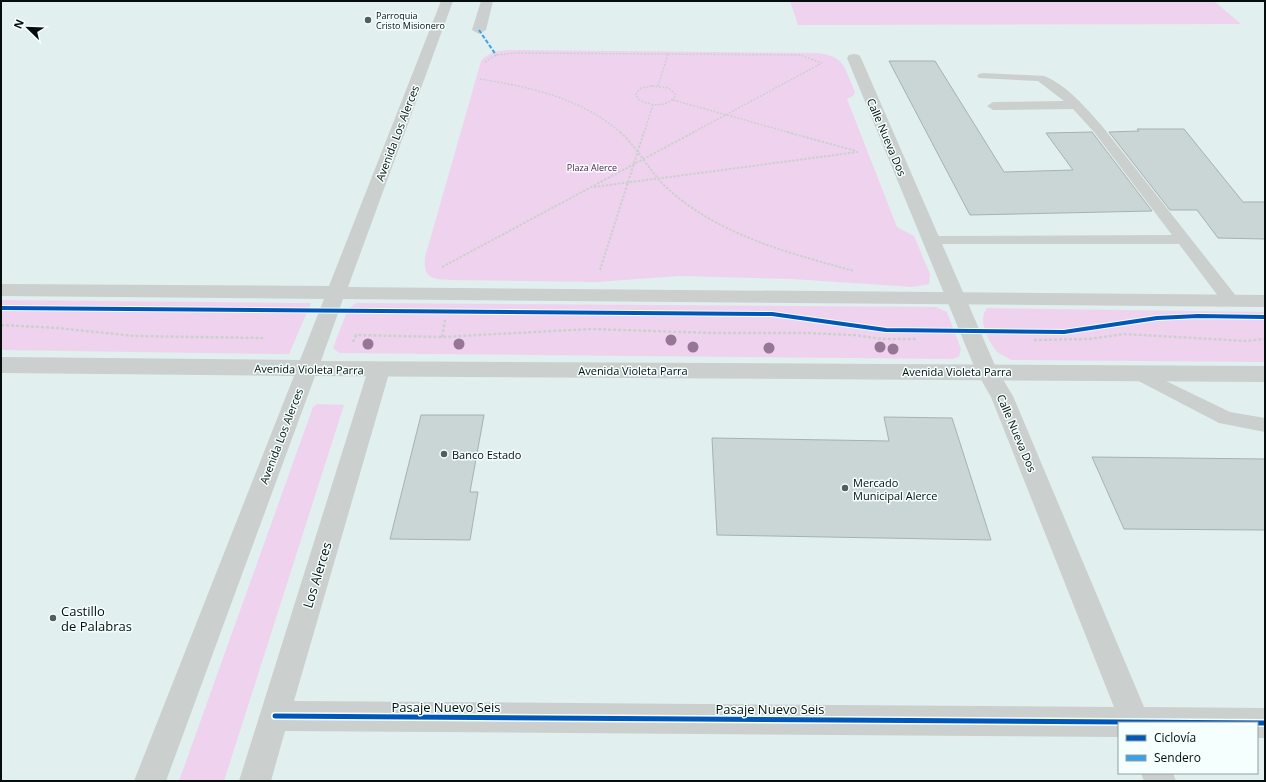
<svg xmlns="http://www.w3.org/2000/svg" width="1266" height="782" font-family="'Open Sans',sans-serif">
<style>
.green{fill:#efd3ee}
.building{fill:#cad5d5;stroke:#a7b1b1}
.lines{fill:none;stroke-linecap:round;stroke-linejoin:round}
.path-far2{stroke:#cbd0cf;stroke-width:1.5;stroke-dasharray:2 1.5;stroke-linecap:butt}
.path-far1{stroke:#cbd0cf;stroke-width:2;stroke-dasharray:2.5 1.5;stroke-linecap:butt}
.path{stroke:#cbd0cf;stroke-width:2.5;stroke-dasharray:3 2;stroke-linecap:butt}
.lane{fill:#cbcfce;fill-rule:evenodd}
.street{fill:#cbcfce;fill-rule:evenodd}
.secondary{fill:#cbcfce;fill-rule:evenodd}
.quiet{stroke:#3ca1e9;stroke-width:2;stroke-dasharray:4 2;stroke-linecap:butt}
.cycleway-far1-casing{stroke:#f4fffe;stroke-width:6}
.cycleway-casing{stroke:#f4fffe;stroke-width:8}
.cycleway-far1{stroke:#0057b8;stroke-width:4}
.cycleway{stroke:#0057b8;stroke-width:5}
.tree{fill:#967597}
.poi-dot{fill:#525d5c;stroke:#f4fffe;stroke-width:1.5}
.labels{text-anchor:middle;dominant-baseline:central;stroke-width:3;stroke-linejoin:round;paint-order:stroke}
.far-poi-label{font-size:9px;fill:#050e0d;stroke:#f4fffe;text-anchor:start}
.far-park-label{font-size:9px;fill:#581250;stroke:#f4fffe}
.street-label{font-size:11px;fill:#050e0d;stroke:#f4fffe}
.poi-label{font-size:11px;fill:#050e0d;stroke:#f4fffe;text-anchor:start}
.near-street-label{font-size:13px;fill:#050e0d;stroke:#f4fffe}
.near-poi-label{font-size:13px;fill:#050e0d;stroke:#f4fffe;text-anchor:start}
</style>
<rect width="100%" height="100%" fill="#e1efee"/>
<!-- green -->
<path class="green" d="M790,1h424l27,23 -443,1z
M519,50l298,3c29,3 27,15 38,39l-2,4 -6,3 50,128 17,9 16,38 -1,10 -17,3 -120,-8 -113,-3 -83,6 -145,-2c-19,-1 -28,-1 -26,-23l56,-196c9,-11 25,-11 38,-11z
M1,300l299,3h11l-22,51h-14l-274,-4z
M356,303l580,4 11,5 14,37 -2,7 -6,3 -614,-6 -6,-5 15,-39z
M987,308l278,4v50l-254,-2c-4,-3 -10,-5 -14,-8 -9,-11 -20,-32 -10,-44z
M317,404l27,1 -120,376h-45l134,-374z"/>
<!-- building -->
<path class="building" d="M889,61h46l69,111 69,-2 -27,-37 46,-1 60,79 -182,4z
M1137,129h47l59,73h22v37l-47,-1 -21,-28h-27l-61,-78 30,-1z
M421,415h63l-14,77h8l-8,48 -80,-1z
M884,417l68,1 39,122 -274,-5 -5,-97 177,3z
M1092,457l173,2v71l-141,-1z"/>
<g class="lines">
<!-- path-far2 -->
<path class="path-far2" d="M485,62l11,-7 19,-2 285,2 22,8
M480,79c50,8 102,19 141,54
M652,86l17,2 6,6v3c-10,11 -25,9 -37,2l-2,-5 5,-6z
M658,86l10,-32
M673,100l118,33
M644,133l9,-28
M692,133l130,-70"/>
<!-- path-far1 -->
<path class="path-far1" d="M620,132c18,16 29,39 47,56 51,47 122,65 187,83
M787,132l69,19
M594,187l264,-35
M442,267l252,-135
M600,270l44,-138"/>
<!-- path -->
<path class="path" d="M1,325l57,3 76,8 129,2
M442,337l3,-17
M1034,340l55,-1 35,-5 122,7 19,-2
M353,342l3,-7 86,2 149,-8 122,4h93l48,2 28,4h35"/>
<!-- lane -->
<path class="lane" d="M983,73l61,3c23,9 42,32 58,50l134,170 2,4 -2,4 -6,1 -6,-1 -45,-60h-252l-2,-3 2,-3 5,-2 240,-1 -78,-103 -21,-23 -80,1 -6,-4 6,-4 71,-1 -26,-20 -59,-3 -2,-2 2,-2z
M1135,366l95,46 35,6v14l-46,-9 -90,-47 -3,-4 3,-4z"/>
<!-- street -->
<path class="street" d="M481,1h12l-7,29 -7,4 -7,-4z
M854,54l5,1 2,3 136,312 16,26 131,311 121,1v30h-8v-15h-138v14l-834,-6 -14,50h-32l129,-411 3,-5 8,-3 8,3 3,5 -96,331 820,6 -123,-310 -15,-26 -129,-313 2,-3z
M1141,773h32l3,8h-32z"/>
<!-- secondary -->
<path class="secondary" d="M441,1h12l-105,286 917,8v12l-922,-8 -22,62 944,5v16l-950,-6 -149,405h-32l160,-405 -293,-3v-16l299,3 24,-61 -323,-3v-12l328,2z"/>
<!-- quiet -->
<path class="quiet" d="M479,30l17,25"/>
<!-- cycleway-far1 casing -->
<g class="cycleway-far1-casing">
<path id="cycleway-far1" d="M1,308l771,6 114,16 178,2 93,-14 41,-2 67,1"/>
</g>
<!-- cycleway casing -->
<g class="cycleway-casing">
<path id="cycleway" d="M275,716l990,7"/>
</g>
<!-- cycleway-far1 -->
<use href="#cycleway-far1" class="cycleway-far1"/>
<!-- cycleway -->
<use href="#cycleway" class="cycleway"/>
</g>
<!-- trees -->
<g class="tree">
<circle cx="671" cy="340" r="5.5"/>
<circle cx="368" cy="344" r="5.5"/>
<circle cx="459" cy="344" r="5.5"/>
<circle cx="693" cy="347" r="5.5"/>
<circle cx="880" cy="347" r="5.5"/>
<circle cx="769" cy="348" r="5.5"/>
<circle cx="893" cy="349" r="5.5"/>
</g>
<!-- markers -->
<g class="poi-dot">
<circle cx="368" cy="20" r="4"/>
<circle cx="444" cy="454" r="4"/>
<circle cx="845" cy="488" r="4"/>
<circle cx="53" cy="618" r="4"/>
</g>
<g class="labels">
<!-- far-poi labels -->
<g class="far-poi-label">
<text x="376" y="15">Parroquia<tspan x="376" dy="10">Cristo Misionero</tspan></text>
</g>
<!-- far-park labels -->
<g class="far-park-label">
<text x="592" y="167">Plaza Alerce</text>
</g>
<!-- street labels -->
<g class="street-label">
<text transform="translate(397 133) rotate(-69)">Avenida Los Alerces</text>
<text transform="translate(887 137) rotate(67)">Calle Nueva Dos</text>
<text transform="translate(309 369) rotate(1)">Avenida Violeta Parra</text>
<text x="633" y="370">Avenida Violeta Parra</text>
<text x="957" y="371">Avenida Violeta Parra</text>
<text transform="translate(1017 433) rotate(67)">Calle Nueva Dos</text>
<text transform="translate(281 436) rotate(-69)">Avenida Los Alerces</text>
</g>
<!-- poi labels -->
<g class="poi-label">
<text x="452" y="454">Banco Estado</text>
<text x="853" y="482">Mercado<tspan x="853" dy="13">Municipal Alerce</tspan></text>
</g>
<!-- near-street labels -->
<g class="near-street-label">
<text transform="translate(317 575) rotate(-73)">Los Alerces</text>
<text x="446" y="707">Pasaje Nuevo Seis</text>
<text x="770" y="709">Pasaje Nuevo Seis</text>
</g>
<!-- near-poi labels -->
<g class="near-poi-label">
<text x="61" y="611">Castillo<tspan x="61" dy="15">de Palabras</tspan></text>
</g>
</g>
<!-- border -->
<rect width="1266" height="782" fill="none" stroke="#050e0d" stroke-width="4"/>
<!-- legend -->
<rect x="1118" y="722" width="140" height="52" fill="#f4fffe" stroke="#949f9e"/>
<rect x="1126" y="735" width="20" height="6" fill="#0057b8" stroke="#949f9e"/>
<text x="1154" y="742" font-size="12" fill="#050e0d">Ciclovía</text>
<rect x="1126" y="755" width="20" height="6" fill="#3ca1e9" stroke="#949f9e"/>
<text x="1154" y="762" font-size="12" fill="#050e0d">Sendero</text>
<!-- north arrow -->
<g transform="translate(28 28) rotate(293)" stroke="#f4fffe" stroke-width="3" paint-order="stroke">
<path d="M0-3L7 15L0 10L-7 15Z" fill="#050e0d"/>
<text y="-6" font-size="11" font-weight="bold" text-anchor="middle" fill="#050e0d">N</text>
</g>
</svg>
